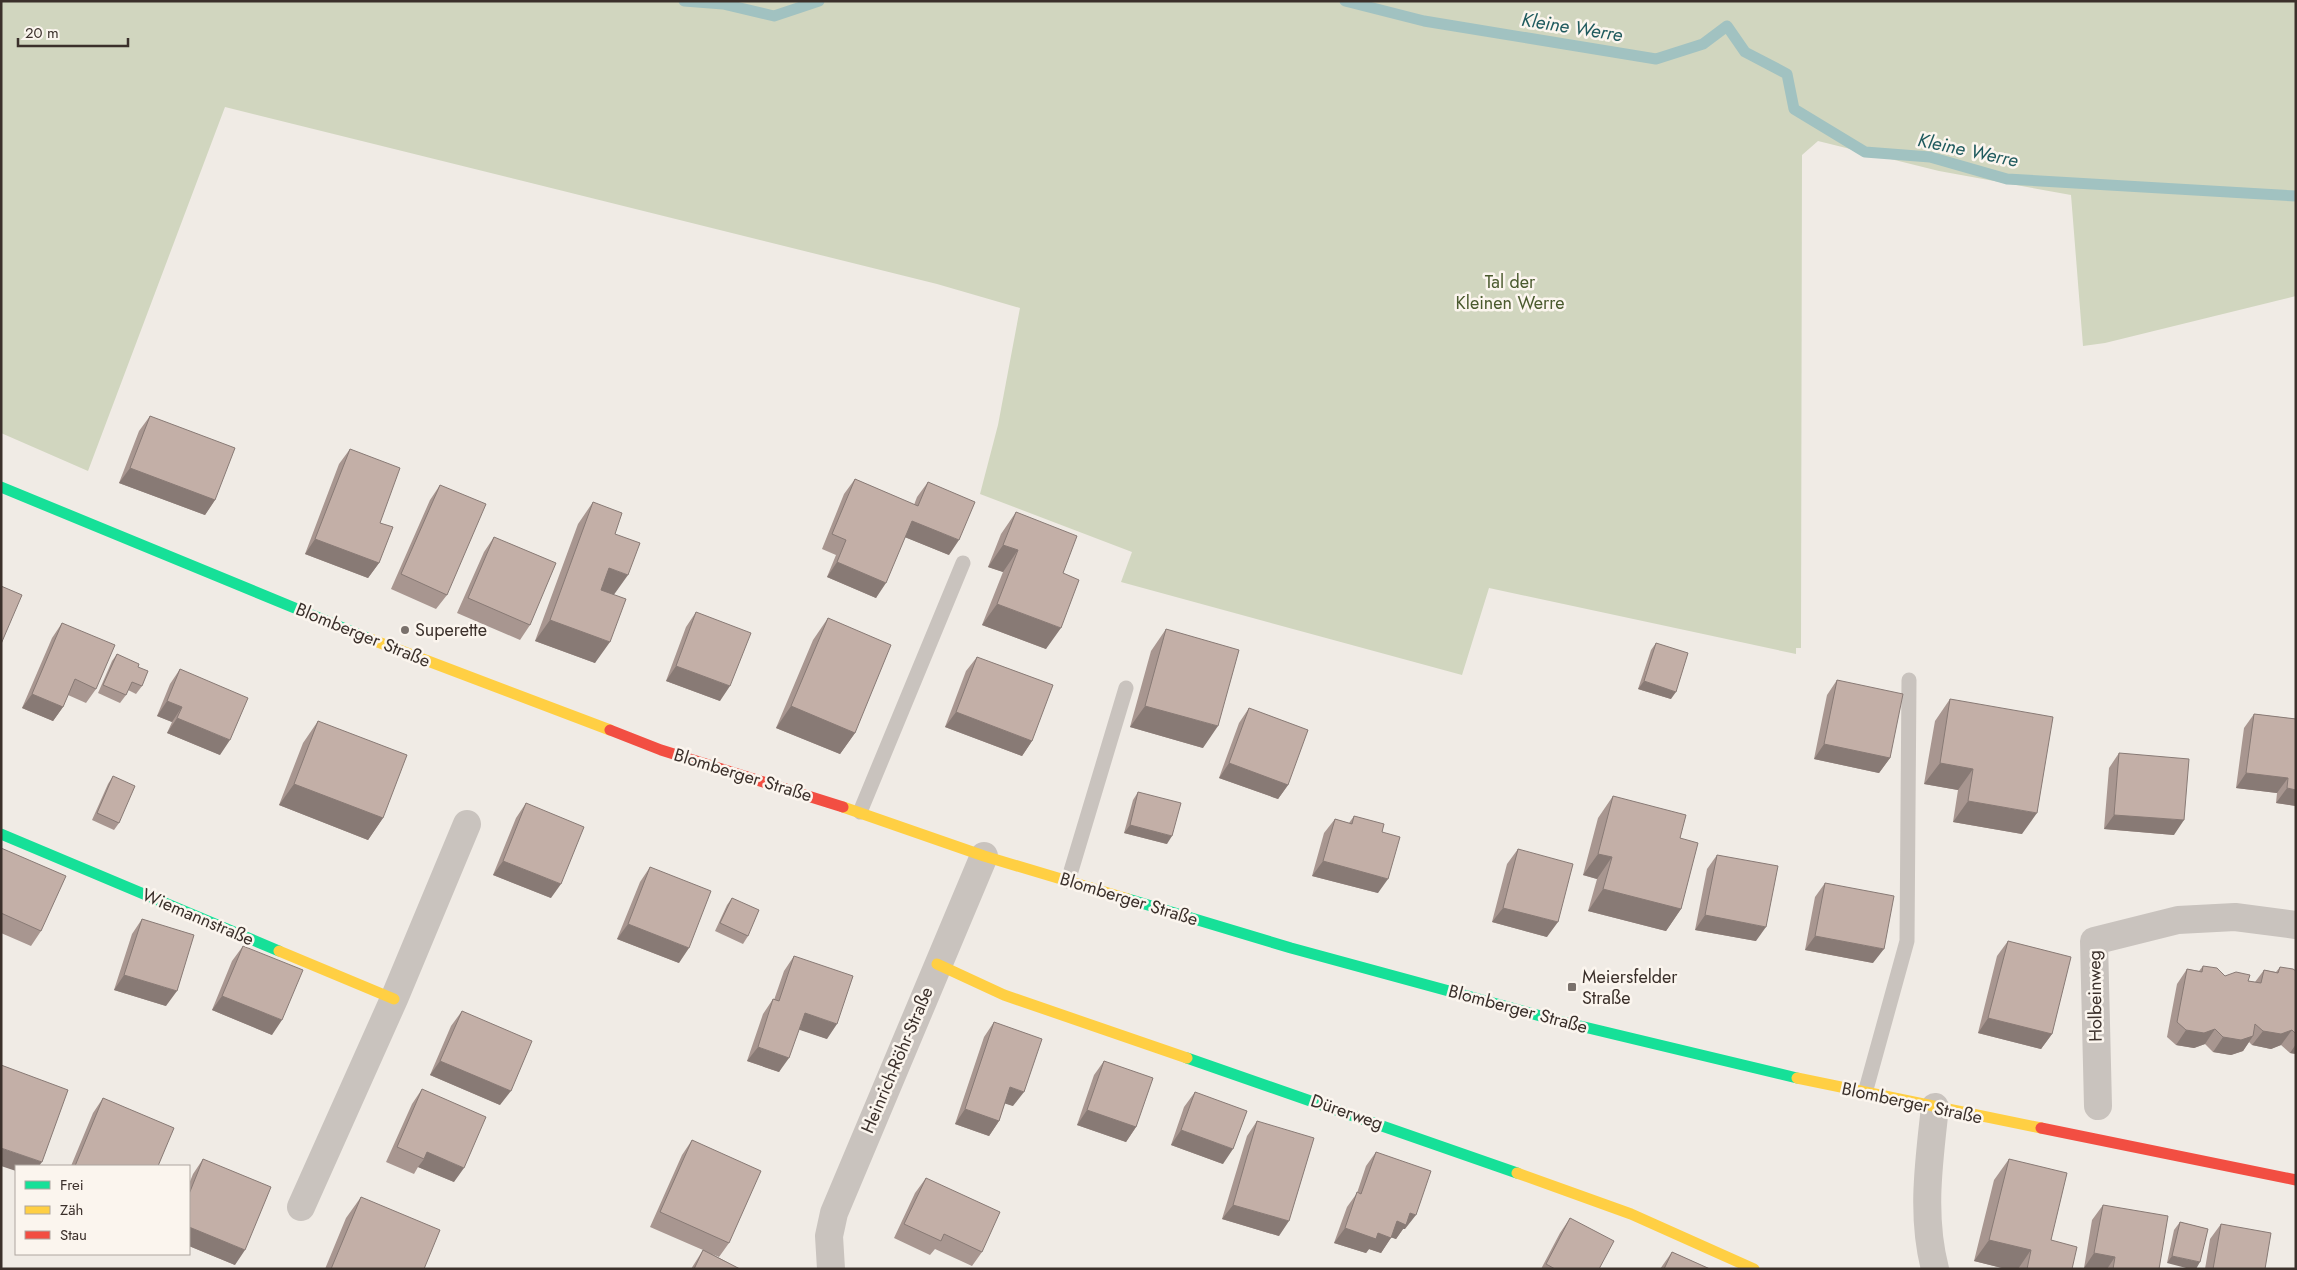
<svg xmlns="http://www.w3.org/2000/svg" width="2297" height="1270" font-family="Jost,sans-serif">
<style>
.green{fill:#d1d6bf}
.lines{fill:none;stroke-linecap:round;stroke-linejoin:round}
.stream{stroke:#a1c2c1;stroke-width:11}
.lane{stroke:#c9c3be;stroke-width:15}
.street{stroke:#c9c3be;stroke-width:28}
.fast{stroke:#16e098;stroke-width:11}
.slow{stroke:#ffcf43;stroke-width:11}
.jam{stroke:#f24e42;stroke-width:11}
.wall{fill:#a89690}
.shaded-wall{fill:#887a75}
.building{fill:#c3afa7;stroke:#887a75}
.poi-dot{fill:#7a716c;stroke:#fbf5ee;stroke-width:2}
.labels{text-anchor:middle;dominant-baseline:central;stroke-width:5;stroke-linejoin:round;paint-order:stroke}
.park-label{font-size:18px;fill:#4a5a2e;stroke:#fbf5ee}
.poi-label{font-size:18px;fill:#3b302b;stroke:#fbf5ee;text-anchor:start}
.street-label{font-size:18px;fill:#3b302b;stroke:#fbf5ee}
.water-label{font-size:19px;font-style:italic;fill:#1f5a5e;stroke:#fbf5ee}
</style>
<rect width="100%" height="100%" fill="#f0ebe5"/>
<!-- green -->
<path class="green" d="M1,1h2295v295l-191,47 -22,3 -12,-151 -132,-24 -121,-30 -16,14 -1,493h-5v6l-307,-66 -27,87 -341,-93 11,-30 -152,-58 18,-69 22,-117 -83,-24 -712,-177 -137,364 -87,-38z"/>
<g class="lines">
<!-- stream -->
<path class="stream" d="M684,1l39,3 51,12 45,-15
M1345,1l79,20 232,38 47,-15 24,-18 18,26 42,22 7,35 71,43 65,5 77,22 289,17"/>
<!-- lane -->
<path class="lane" d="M860,812l103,-249
M1068,881l58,-193
M1865,1093l42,-152 2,-261"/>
<!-- street -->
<path class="street" d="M2098,1106l-4,-165 84,-21 57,-3 61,8
M301,1207l93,-208 73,-175
M831,1269l-2,-33 5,-23 150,-357
M1935,1269c-14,-54 -6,-107 0,-162"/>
<!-- fast -->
<path class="fast" d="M1,487l369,152
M1,834l278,117
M1128,899l163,49 268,73 238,57
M1187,1058l330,115"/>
<!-- slow -->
<path class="slow" d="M370,639l240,91
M843,807l141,49 144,43
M279,951l115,48
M937,964l67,31 183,63
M1797,1078l244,50
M1517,1173l114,41 123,55"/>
<!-- jam -->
<path class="jam" d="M610,730l51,20 182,57
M2041,1128l255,52"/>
</g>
<!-- wall -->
<path class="wall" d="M150,416l65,84 -10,15 -86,-32 20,-52z
M350,449l30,74 -1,40 -11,15 -63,-24 34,-90z
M855,479l59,26 3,-8 11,-15 21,73 -44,-18 -29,61 -49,-21 9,-22 -14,-6 22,-55z
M440,485l7,110 -11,14 -45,-20 39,-89z
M593,502l22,32 -1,61 -19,68 -60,-22 43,-117z
M1016,512l47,61 -17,76 -64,-24 21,-53 -15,-5 13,-33z
M494,537l36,88 -10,15 -63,-27 27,-61z
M696,612l24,89 -54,-20 20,-54z
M828,618l27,115 -15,21 -64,-26 37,-88z
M62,623l34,66 -10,14 -18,-8 -5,12 -10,14 -31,-13 30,-70z
M1166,629l37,119 -73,-21 21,-76z
M1656,643l15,56 -33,-10 13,-39z
M117,654l21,13 4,19 -6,8 -8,-4 -2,5 -6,8 -22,-10 14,-32z
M977,657l55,84 -10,15 -77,-29 21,-56z
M180,669l40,86 -53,-22 5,-11 -15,-6 13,-32z
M1837,680l53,78 -11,15 -65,-14 13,-64z
M1950,699l72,135 -69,-12 5,-32 -34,-6 11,-63z
M1249,708l39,77 -10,14 -59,-21 20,-55z
M2254,714l42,5v87l-20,-3 1,-10 -41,-5 8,-60z
M318,721l65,97 -15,22 -89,-35 24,-62z
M2119,753l55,82 -70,-6 5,-61z
M113,776l6,47 -5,7 -22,-10 16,-36z
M1138,792l29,52 -43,-11 9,-33z
M1613,796l67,42 1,71 -15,22 -78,-20 9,-32 -14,-4 15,-57z
M526,803l25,95 -58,-23 23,-57z
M1354,816l28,16 -4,61 -66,-17 12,-43 11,-14 14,4z
M1,848l40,83 -10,15 -30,-13z
M1518,849l29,88 -55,-15 15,-58z
M1717,855l39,86 -61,-11 12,-61z
M650,867l29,96 -62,-24 23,-57z
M1825,883l48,80 -68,-13 10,-53z
M732,898l16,38 -5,8 -28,-13 12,-26z
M142,919l24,87 -52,-16 18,-56z
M2008,941l44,93 -11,15 -63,-16 19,-77z
M243,946l29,89 -60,-25 20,-49z
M794,956l33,83 -28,-10 -20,43 -32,-11 16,-47 10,-15 1,1 10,-29z
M2203,966l22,10 30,6 9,-12 12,2 4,-5 16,4v83l-6,-1 -9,-8 -10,4 -19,-4 -3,-3 -6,9 -12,4 -18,-3 -8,-8 -11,4 -18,-3 -9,-8 10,-53 10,-15 12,2z
M462,1011l38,94 -70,-30 21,-49z
M994,1022l19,84 -8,-3 -6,18 -10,15 -34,-12 29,-87z
M1104,1061l32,66 -10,15 -49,-17 17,-50z
M422,1089l32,93 -36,-15 -4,7 -28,-12 26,-58z
M1195,1092l28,72 -52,-19 13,-38z
M103,1098l55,68h-87l22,-53z
M1257,1121l22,115 -57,-17 25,-83z
M692,1140l37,103 -10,14 -7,-3 28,15h-49l12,-19 -53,-23 32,-72z
M1376,1152l29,77h-2l-7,10 -5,-2 -10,16 -12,-4 -3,4 -32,-10 13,-36 10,-14 9,-27z
M203,1159l32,106 -46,-19v-62l4,-10z
M2009,1159l42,81 21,29h-66l-32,-8 20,-81z
M926,1178l56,74 -10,14 -37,-17 -5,6 -36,-17 21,-45z
M361,1197l63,72h-99l21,-51z
M2103,1205l56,64h-71l-4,-1 8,-48z
M1570,1218l29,51h-58l19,-36z
M2180,1222l28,7 -41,34 7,-33z
M2221,1224l44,45h-60l5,-30z
M1672,1252l38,17h-50z"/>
<!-- shaded-wall -->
<path class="shaded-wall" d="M130,468l85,32 -10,15 -86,-32z
M912,521l47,19 -10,15 -47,-19z
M315,539l64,24 -11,15 -63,-24z
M1003,545l15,5 -15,22 -15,-5z
M837,562l49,21 -10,15 -49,-21z
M609,568l19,7 -15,21 -19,-7z
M997,604l64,24 -15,21 -64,-24z
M550,620l60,22 -15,21 -60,-22z
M676,666l54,20 -10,15 -54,-20z
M1644,681l32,11 -5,7 -33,-10z
M32,694l31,13 -10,14 -31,-13z
M167,701l15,6 -10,15 -15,-6z
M791,706l64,27 -15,21 -64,-26z
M1145,706l73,20 -15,22 -73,-21z
M956,712l76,29 -10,15 -77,-29z
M177,718l53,22 -10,15 -53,-22z
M1824,744l66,14 -11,15 -65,-14z
M1229,763l59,22 -10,14 -59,-21z
M1940,763l33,6 -15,21 -34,-6z
M2246,773l42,5 -11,15 -41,-5z
M294,784l89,34 -15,22 -89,-35z
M2287,788l9,2v16l-20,-3z
M1968,801l69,12 -15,21 -69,-12z
M2114,815l70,5 -10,15 -70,-6z
M1130,825l42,11 -5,8 -43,-11z
M1598,854l14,3 -15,22 -14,-4z
M503,861l58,23 -10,14 -58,-23z
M1323,861l65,18 -10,14 -66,-17z
M1603,889l78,20 -15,22 -78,-20z
M1503,908l55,14 -11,15 -55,-15z
M1705,915l61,12 -10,14 -61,-11z
M628,924l61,24 -10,15 -62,-24z
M1815,936l69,13 -11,14 -68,-13z
M124,975l53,16 -11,15 -52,-16z
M222,996l60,24 -10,15 -60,-25z
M805,1013l32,11 -10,15 -33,-11z
M1988,1018l64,16 -11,15 -63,-16z
M2215,1029l-10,15 -11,4 -18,-3 10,-15z
M2292,1030l-11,15 -10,4 -19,-4 11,-14z
M2253,1036l-10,15 -12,4 -18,-3 10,-15z
M2296,1044v10l-6,-1z
M758,1047l31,11 -10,14 -32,-11z
M440,1061l71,30 -11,14 -70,-30z
M1010,1087l14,5 -11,14 -13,-4z
M965,1109l34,12 -10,15 -34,-12z
M1087,1110l49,17 -10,15 -49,-17z
M1181,1130l52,19 -10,15 -52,-19z
M1,1148l41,14 -3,4h-23v5l-15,-5z
M427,1152l37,16 -10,14 -36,-15 6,-8z
M1233,1205l56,16 -10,15 -57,-17z
M1410,1213l6,2 -11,14h-2l-7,10 -9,-3 10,-15z
M189,1227l56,23 -10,15 -46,-19z
M1345,1228l33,5 13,5 -10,15 -12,-4 -3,4 -32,-10z
M1989,1240l42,10 -13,19h-12l-32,-8z
M2094,1253l21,4 -8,12h-19l-4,-1z
M2172,1256l28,6 -4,7h-6l-23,-6z"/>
<!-- building -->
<path class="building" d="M150,416l85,32 -20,52 -85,-32z
M350,449l50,19 -20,55 13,4 -14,36 -64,-24z
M855,479l63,27 10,-24 47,20 -16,38 -47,-19 -26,62 -49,-21 9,-22 -14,-6z
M440,485l46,19 -39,91 -46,-21z
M593,502l29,11 -7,21 25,9 -12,32 -19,-7 -8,22 25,9 -16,43 -60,-22z
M1016,512l61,24 -14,37 16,7 -18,48 -64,-24 21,-54 -15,-5z
M494,537l62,26 -26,62 -62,-27z
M1,586l21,9 -21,49z
M696,612l55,21 -21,53 -54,-20z
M828,618l63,27 -36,88 -64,-27z
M62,623l53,22 -19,44 -21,-10 -12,28 -31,-13z
M1166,629l73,21 -21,76 -73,-20z
M1656,643l32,10 -12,39 -32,-11z
M117,654l22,10 -1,3 10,4 -6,15 -10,-4 -6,13 -23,-10z
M977,657l76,28 -21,56 -76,-29z
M180,669l68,29 -18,42 -53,-22 5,-11 -15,-6z
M1837,680l66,14 -13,64 -66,-14z
M1950,699l103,18 -16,96 -69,-12 5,-32 -33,-6z
M1249,708l59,22 -20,55 -59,-22z
M2254,714l42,5v71l-9,-2 1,-10 -42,-5z
M318,721l89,34 -24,63 -89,-34z
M2119,753l70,6 -5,61 -70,-5z
M113,776l22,10 -16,37 -22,-10z
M1138,792l43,11 -9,33 -42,-11z
M1613,796l73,19 -6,23 18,5 -17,66 -78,-20 9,-32 -14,-3z
M526,803l58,24 -23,57 -58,-23z
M1354,816l30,8 -2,8 18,5 -12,42 -65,-18 12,-42 17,5z
M1,848l65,28 -25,55 -40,-18z
M1518,849l55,15 -15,58 -55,-14z
M1717,855l61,11 -12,61 -61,-12z
M650,867l61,24 -22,57 -61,-24z
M1825,883l69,13 -10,53 -69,-13z
M732,898l27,12 -11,26 -28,-13z
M142,919l52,16 -17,56 -53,-16z
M2008,941l63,16 -19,77 -64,-16z
M243,946l60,24 -21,50 -60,-24z
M794,956l59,20 -16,48 -32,-11 -16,45 -31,-11 15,-48 6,2z
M2203,966l14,2 8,8 11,-4 14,3 -2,6 13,2 3,-13 14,3 2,-6 13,2 3,2v63l-4,-4 -11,4 -18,-3 -8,-7 -2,12 -12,4 -18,-3 -8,-8 -11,4 -18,-3 -9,-8 10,-53 15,3z
M462,1011l70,30 -21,50 -71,-30z
M994,1022l48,17 -18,53 -14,-5 -11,34 -34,-12z
M1104,1061l49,17 -17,49 -49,-17z
M1,1065l67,25 -26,72 -41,-14z
M422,1089l64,28 -22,51 -37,-16 -3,7 -27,-12z
M1195,1092l52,19 -14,38 -52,-19z
M103,1098l71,30 -16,38h-83z
M1257,1121l57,17 -25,83 -56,-16z
M692,1140l69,31 -32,72 -69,-31z
M1376,1152l55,19 -15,44 -6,-2 -4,12 -9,-4 -6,17 -13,-5 -2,6 -31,-11 12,-36 4,2z
M203,1159l68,28 -26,63 -56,-23v-33z
M2009,1159l58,14 -16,67 26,7 -5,22h-45l4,-19 -42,-10z
M926,1178l74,34 -18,40 -38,-18 -3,7 -37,-17z
M361,1197l79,33 -16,39h-93z
M2103,1205l65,11 -9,53h-46l2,-12 -21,-4z
M1570,1218l44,23 -15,28h-44l-9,-5z
M2180,1222l28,7 -8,33 -28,-6z
M2221,1224l50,9 -6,36h-52z
M703,1250l37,19h-46z
M1672,1252l38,17h-46z"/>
<!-- markers -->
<g class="poi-dot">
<circle cx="405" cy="630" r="5"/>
<rect x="1567" y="982" width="10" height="10" rx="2.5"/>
</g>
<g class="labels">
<!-- park labels -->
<g class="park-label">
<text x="1510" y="282">Tal der<tspan x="1510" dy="21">Kleinen Werre</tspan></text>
</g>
<!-- poi labels -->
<g class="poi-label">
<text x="415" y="630">Superette</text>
<text x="1582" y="977">Meiersfelder<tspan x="1582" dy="21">Straße</tspan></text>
</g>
<!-- street labels -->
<g class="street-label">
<text transform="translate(363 635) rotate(22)">Blomberger Straße</text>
<text transform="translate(743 775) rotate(17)">Blomberger Straße</text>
<text transform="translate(1129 899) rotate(17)">Blomberger Straße</text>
<text transform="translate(198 917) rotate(23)">Wiemannstraße</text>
<text transform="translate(2095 996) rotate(-91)">Holbeinweg</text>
<text transform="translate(1518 1009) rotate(15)">Blomberger Straße</text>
<text transform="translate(897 1060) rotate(-67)">Heinrich-Röhr-Straße</text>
<text transform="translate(1912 1103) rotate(12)">Blomberger Straße</text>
<text transform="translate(1347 1112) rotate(19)">Dürerweg</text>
</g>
<!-- water labels -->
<g class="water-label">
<text transform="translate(1572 27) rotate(9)">Kleine Werre</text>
<text transform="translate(1968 150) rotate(12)">Kleine Werre</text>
</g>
</g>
<!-- border -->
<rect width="2297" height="1270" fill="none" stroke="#3b302b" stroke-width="5"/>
<!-- legend -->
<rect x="15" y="1165" width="175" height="90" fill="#fbf5ee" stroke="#aea6a0"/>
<rect x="25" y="1181" width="25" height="8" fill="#16e098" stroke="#aea6a0"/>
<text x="60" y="1190" font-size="15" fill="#3b302b">Frei</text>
<rect x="25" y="1206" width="25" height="8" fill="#ffcf43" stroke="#aea6a0"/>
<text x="60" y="1215" font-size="15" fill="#3b302b">Zäh</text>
<rect x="25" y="1231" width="25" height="8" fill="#f24e42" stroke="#aea6a0"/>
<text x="60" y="1240" font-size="15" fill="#3b302b">Stau</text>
<!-- scale -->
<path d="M18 38v8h110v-8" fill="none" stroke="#3b302b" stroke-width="2.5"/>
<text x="25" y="38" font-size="15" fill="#3b302b" stroke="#fbf5ee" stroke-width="4" paint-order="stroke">20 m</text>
</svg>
